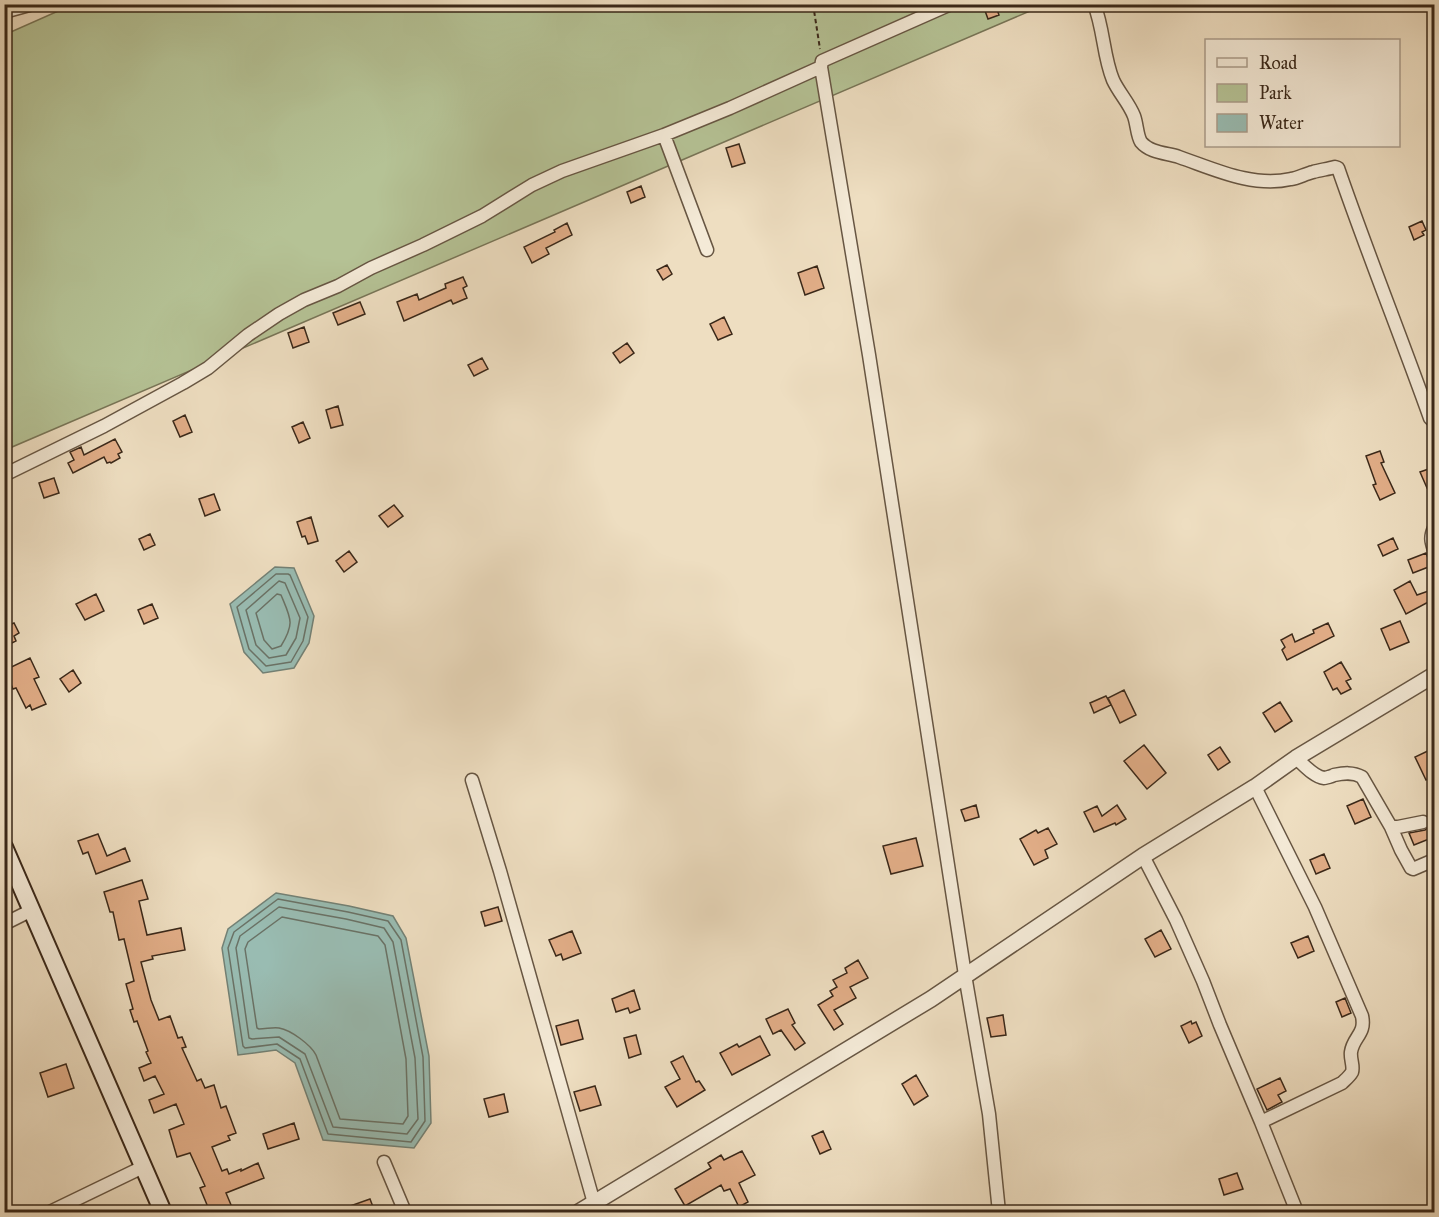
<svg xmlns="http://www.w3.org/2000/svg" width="1439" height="1217" font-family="'IM FELL Great Primer',serif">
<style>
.green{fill:#b5c295;stroke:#787557;stroke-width:1.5}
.water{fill:#99bcb2;stroke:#738175;stroke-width:1.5}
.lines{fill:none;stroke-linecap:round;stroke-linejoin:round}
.shore{stroke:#6a7266;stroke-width:1.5}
.building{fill:#e2ae88;stroke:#3a2819;stroke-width:1.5}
.minor-casing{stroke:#675643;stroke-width:15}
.tertiary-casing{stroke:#675643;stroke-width:18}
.secondary-casing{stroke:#3a2819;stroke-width:20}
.path{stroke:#3a2819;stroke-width:2;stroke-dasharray:4.5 3;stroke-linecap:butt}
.minor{stroke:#f4ead7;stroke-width:12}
.tertiary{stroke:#f4ead7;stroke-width:15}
.secondary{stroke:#f4ead7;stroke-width:16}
</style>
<rect width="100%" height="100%" fill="#eedec1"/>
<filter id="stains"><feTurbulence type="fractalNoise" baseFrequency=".00333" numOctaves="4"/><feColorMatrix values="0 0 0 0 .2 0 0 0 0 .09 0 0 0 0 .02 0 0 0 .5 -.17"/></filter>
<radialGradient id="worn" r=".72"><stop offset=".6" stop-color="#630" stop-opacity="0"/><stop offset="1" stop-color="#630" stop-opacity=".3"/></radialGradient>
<!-- green -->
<path class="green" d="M74,4l970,1 -1039,445 -1,-415z"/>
<!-- water -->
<path class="water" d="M275,567l19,1 20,48 -5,27 -15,25 -31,5 -19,-21 -14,-48z
M276,893l73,13 44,10 13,22 23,118 2,67 -17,25 -91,-8 -28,-77 -19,-13 -38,5 -16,-107 6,-19z"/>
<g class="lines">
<!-- shore -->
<path class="shore" d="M276,574h12l2,1 18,42 -5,24 -12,21 -25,4 -17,-17 -12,-42z
M279,581l6,2 15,35 -4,20 -10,17 -17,3 -13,-13 -10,-35z
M277,594l4,1c10,24 14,28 0,51l-9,3 -8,-9 -8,-27z
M278,899l70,13 40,9 13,19 22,117 2,64 -14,21 -83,-8 -28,-75 -23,-15 -32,4 -2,-2 -15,-98 6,-16z
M279,907l67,12 38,9 9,14 22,116 3,61 -11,15 -74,-7 -28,-73 -26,-17 -27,2 -3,-1 -13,-90 4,-12z
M282,917l96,19 7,9 21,114 2,57 -5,8 -63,-5 -24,-64c-5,-10 -25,-25 -37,-27 -6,-1 -13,1 -20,1l-2,-1 -12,-79 3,-7z"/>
</g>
<!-- building -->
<path class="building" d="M995,4l4,11 -11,4 -4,-11z
M739,144l6,19 -13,4 -6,-19z
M641,186l4,11 -14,6 -4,-11z
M1422,221l4,9 -4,2 2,3 -10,5 -5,-13z
M567,223l5,12 -26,13 3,6 -17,9 -8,-16 31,-15 -1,-2z
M667,265l5,9 -9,6 -6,-10z
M817,266l7,22 -19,7 -7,-22z
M463,277l4,9 -4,2 4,10 -14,6 -2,-4 -47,21 -7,-19 20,-8 2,6 27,-12 -1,-4z
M360,302l5,12 -27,11 -5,-12z
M724,317l8,17 -14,6 -8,-16z
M304,327l5,15 -16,6 -5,-15z
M627,343l7,10 -14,10 -7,-10z
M482,358l6,11 -14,7 -6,-11z
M338,406l5,19 -12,3 -5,-18z
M185,415l7,17 -12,5 -7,-16z
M303,422l7,16 -11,5 -7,-16z
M115,439l7,13 -4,2 2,4 -9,5 -1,-1 -3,1 -3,-6 -31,16 -5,-10 6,-3 -4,-8 11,-5 3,8z
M1380,451l4,11 -3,1 14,30 -15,7 -7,-15 3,-1 -10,-28z
M1434,467v17l-7,4 -7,-16z
M54,478l5,15 -15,5 -5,-15z
M214,494l6,16 -15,6 -6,-17z
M394,505l9,11 -15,11 -9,-11z
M311,517l7,24 -10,3 -3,-8 -3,1 -5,-15z
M150,534l5,11 -11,5 -5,-11z
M1393,538l5,11 -15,7 -5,-11z
M349,551l8,11 -13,10 -8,-11z
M1426,553l5,13 -18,7 -5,-13z
M1410,581l7,14 17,-6v10l-28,15 -12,-24z
M96,594l8,17 -19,9 -9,-16z
M152,604l6,14 -14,6 -6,-14z
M4,617l5,8 5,-2 5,10 -5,3 2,5 -12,6z
M1400,621l9,21 -19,8 -9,-21z
M1328,623l6,13 -47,24 -5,-10 3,-3 -4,-7 11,-6 3,8 19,-9 -1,-3z
M30,658l9,19 -5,2 12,25 -14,6 -2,-5 -4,3 -10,-20 -3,1 -8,-19z
M1341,662l10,17 -5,2 5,8 -10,5 -4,-6 -4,2 -9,-18z
M73,670l8,13 -12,9 -9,-13z
M1124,690l12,25 -16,8 -12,-25z
M1106,696l5,9 -17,8 -4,-10z
M1280,702l12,19 -17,11 -12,-19z
M1144,745l22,28 -19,16 -23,-28z
M1220,747l10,15 -12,8 -10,-15z
M1434,748v28l-8,4 -11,-23z
M1363,799l8,18 -16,7 -8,-18z
M976,805l3,12 -14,4 -4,-11z
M1117,805l9,14 -10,6 -1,-2 -21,9 -10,-20 13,-6 5,10z
M1434,822v15l-20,8 -5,-12 16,-3z
M1048,828l9,16 -12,6 3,8 -14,7 -14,-26 16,-9 2,3z
M98,834l9,22 18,-8 5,13 -34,13 -8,-22 -5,2 -5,-13z
M916,838l7,28 -32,8 -8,-28z
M1324,854l6,14 -14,6 -6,-14z
M142,880l6,19 -9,2 8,34 34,-7 4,22 -33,6 1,3 -12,3 10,38 8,20 11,-4 8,22 4,-1 4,10 -4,1 15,33 4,-2 4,9 9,-3 7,23 5,-2 10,27 -8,3 2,4 -18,7 10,24 5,-2 2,5 12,-5v2l17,-8 6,15 -38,15 8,19h-24l-10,-24 5,-2 -15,-33 -13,4 -8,-27 15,-6 -8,-20 -22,9 -5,-13 15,-6 -9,-18 -11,5 -5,-13 12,-5 -5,-11 2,-1 -11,-30 -3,1 -4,-12 3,-1 -7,-25 8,-3 -10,-42 -5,1 -6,-28h-3l-6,-20z
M498,907l4,14 -17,5 -4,-14z
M1161,930l10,19 -16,8 -10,-18z
M572,931l9,22 -18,7 -2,-6 -5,2 -7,-16z
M1308,936l6,15 -16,7 -7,-15z
M858,960l10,18 -18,9 6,11 -22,12 9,14 -9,6 -16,-25 15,-9 -3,-5 7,-4 -4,-7 14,-7 -2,-5z
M634,990l6,19 -10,4 -2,-5 -12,4 -4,-13z
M1345,998l6,15 -9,4 -6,-15z
M788,1009l7,14 -3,2 13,18 -10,7 -14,-20 -8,4 -7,-15z
M1003,1015l3,20 -15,2 -4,-19z
M578,1020l5,19 -22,6 -5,-19z
M1191,1021l1,3 4,-2 6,14 -13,7 -8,-17z
M636,1035l5,19 -12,4 -5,-20z
M760,1036l10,19 -38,20 -12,-22 17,-9 2,3z
M683,1056l13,26 3,-1 6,9 -28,17 -12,-20 15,-8 -9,-17z
M66,1064l8,24 -26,9 -8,-24z
M916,1075l12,21 -14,9 -12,-21z
M1280,1078l6,13 -8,4 4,7 -15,8 -10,-21z
M595,1086l6,19 -21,6 -6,-19z
M504,1094l4,18 -19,5 -5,-18z
M294,1123l5,16 -31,10 -5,-15z
M823,1131l8,18 -11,5 -8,-18z
M742,1151l13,24 -16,8 9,19 -9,5 -9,-18 -6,2 -3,-6 -36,21 -10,-17 36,-21 -3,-5 13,-8 3,5z
M1237,1173l6,16 -19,6 -5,-16z
M370,1199l5,13h-39v-1z"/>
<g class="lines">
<!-- minor casing -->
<g class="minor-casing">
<path id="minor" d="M951,4l-129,57 -1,6 48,288 96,620 24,139 10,98
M1094,4c10,25 9,52 19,76 6,13 16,23 21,36 3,8 3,20 7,26 9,11 26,11 38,15 35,12 74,31 112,22 7,-1 14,-5 22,-7 7,-2 15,-3 22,-5l3,1c29,84 62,166 92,250l4,4
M4,12l29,-8
M664,135l43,115
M4,475l100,-49 79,-43 25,-15 40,-33 31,-21 25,-14 34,-14 33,-18 52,-23 59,-29 50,-31 30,-14 102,-36 66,-27 91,-41
M1434,528c-4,9 -3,13 0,22
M1296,758c7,6 18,19 28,20 1,0 9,-2 10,-3 10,-2 19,-3 28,2l29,50h7l25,-5
M472,780l28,91 94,332 4,9
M1255,787l60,120 47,109c4,18 -9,21 -11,36 -1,7 3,14 1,20 -2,4 -7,8 -10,11l-81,39 36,90
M1391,827l10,23 10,18 2,1 21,-9
M1143,856l33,64 27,61 17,44 41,97
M4,924l28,-14
M384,1162l21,50
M50,1212l93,-45"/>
</g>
<!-- tertiary casing -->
<g class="tertiary-casing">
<path id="tertiary" d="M579,1212l352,-213 212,-143 112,-69 41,-29 138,-83"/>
</g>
<!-- secondary casing -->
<g class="secondary-casing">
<path id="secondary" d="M4,847l159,365"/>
</g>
<!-- path -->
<path class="path" d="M813,4l7,45"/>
<!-- minor -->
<use href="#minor" class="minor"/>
<!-- tertiary -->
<use href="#tertiary" class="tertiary"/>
<!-- secondary -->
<use href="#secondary" class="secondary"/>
</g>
<!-- margin -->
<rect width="1439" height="1217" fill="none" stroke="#eedec1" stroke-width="24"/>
<rect x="6" y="6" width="1427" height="1205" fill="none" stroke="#3a2819" stroke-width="3"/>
<rect x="12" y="12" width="1415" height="1193" fill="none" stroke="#3a2819" stroke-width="1.5"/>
<!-- legend -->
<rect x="1205" y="39" width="195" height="108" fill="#f4ead7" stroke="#aa9c8b" stroke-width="1.5"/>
<rect x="1217" y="58" width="30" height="9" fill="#f4ead7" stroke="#aa9c8b" stroke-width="1.5"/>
<text x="1259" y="69" font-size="18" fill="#3a2819">Road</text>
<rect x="1217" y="84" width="30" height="18" fill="#b5c295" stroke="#aa9c8b" stroke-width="1.5"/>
<text x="1259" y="99" font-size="18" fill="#3a2819">Park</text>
<rect x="1217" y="114" width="30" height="18" fill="#99bcb2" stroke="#aa9c8b" stroke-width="1.5"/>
<text x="1259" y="129" font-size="18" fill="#3a2819">Water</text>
<rect width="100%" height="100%" filter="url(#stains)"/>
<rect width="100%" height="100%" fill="url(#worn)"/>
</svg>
